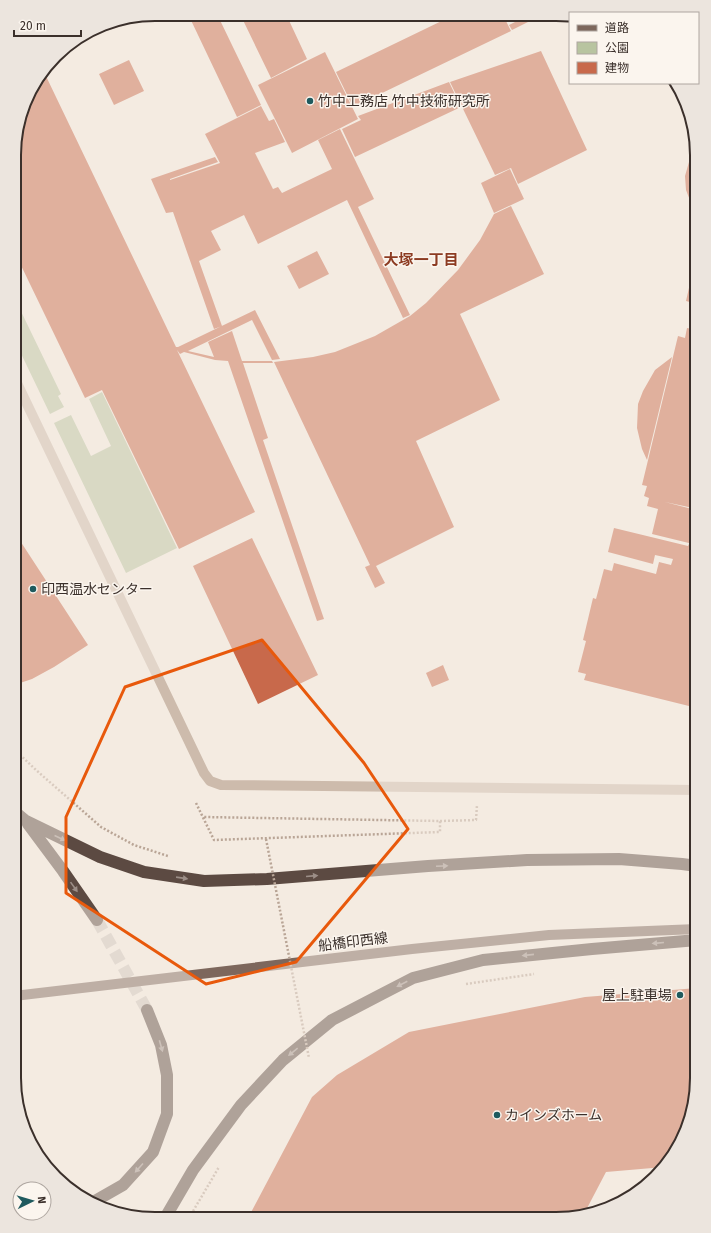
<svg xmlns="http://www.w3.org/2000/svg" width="711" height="1233" font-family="'Fira Sans','Noto Sans JP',sans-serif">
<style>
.green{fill:#b8c4a0}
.building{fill:#c8694b}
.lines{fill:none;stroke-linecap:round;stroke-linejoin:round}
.highway-tunnel{stroke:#cfc6bd;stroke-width:12;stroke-dasharray:12 6;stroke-linecap:butt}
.path{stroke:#b9a596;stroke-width:2.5;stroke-dasharray:2 2;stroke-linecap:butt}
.street{stroke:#cdbbac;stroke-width:10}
.primary{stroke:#7d675c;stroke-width:10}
.highway{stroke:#5c4a42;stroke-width:12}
.path-bridge{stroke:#b9a596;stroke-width:2.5;stroke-dasharray:2 2;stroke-linecap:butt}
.oneway{fill:#9c8e87}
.marked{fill:none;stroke:#e8590c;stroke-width:3;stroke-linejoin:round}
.poi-dot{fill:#1f5a5e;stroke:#fbf5ee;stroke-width:1.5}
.labels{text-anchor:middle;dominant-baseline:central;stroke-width:3;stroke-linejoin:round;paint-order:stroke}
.poi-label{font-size:14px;fill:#3b302b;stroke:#fbf5ee;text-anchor:start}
.street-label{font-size:14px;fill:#3b302b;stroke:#fbf5ee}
.neighbourhood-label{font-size:15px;font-weight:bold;fill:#8c3b22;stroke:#fbf5ee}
.rim{fill:none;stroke:#3b302b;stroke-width:2}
</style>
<rect width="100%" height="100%" fill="#f4ebe1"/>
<!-- green -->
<path class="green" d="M15,299l46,95 -3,2 6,11 -14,7 -35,-73z
M102,392l75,156 -51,25 -72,-150 17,-8 20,41 20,-10 -22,-47z"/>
<!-- building -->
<path class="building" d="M188,14h29l44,91 -24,12z
M240,14h46l21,45 -36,19z
M454,15h49l8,16 -158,76 -17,-35z
M529,15h13l-30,15 -3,-5z
M541,51l46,99 -69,34 -7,-16 -16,7 -45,-93z
M325,52l33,67 -66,34 -34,-68z
M129,60l15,31 -30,14 -15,-31z
M44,72l132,275h2l77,-37 25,49 -8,1 -20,-40 -64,31 26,6 -6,-15 24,-11 10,30h30l1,2h-30l25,75 -5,2 61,179 -7,2 -89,-260 -13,-1 -31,-8 -4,2 -3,-4 78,162 -76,37 -77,-159 -17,8 -70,-145v-116l14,-45z
M449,82l12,25 -106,50 -13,-28 19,-9 -3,-4z
M261,106l8,15 5,-2 11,23 -30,11 18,36 5,-2 4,6 50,-24 -14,-29 22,-11 34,70 -16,8 52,108 -7,3 -56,-118 -89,44 -14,-29 -33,16 10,19 -22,11 23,65 -8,3 -41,-117 -7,1 -15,-34 64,-22 3,5 -48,17v1l50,-17 -15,-29z
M696,151l1,4v56l-6,-8 -5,-13 -1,-14 4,-14z
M510,169l14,30 -30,14 -13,-30z
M511,206l33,68 -84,40 40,86 -84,41 38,86 -78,39 9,17 -10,5 -10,-21 5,-2 -96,-203 39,-5 22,-5 40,-16 35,-20 16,-13 32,-33 22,-30 14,-26z
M317,251l12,23 -30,15 -12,-23z
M696,257h1v47l-11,-3z
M687,328l10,2v193l-7,-2 3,-13 -28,-6 27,7 -3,13 8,2v21l-45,-11 6,-25 -11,-3 2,-8 -5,-2 3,-10 -5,-1 36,-149 7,2z
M672,357l-25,103 -5,-11 -5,-21 1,-24 5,-13 12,-21z
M614,528l74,18 1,-2 8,2v162l-113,-28 2,-6 -8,-2 8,-31 -3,-1 10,-42 3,1 8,-30 8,2 2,-8 42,11 3,-12 12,3 2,-6 -18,-4 -2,9 -45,-12z
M15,533l73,112 -34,22 -22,12 -18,6z
M252,538l66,137 -60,29 -65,-138z
M443,665l6,15 -17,7 -6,-14z
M697,988v100l-11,44 -18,32 -4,3 -58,5 -22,42 -28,5 -308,-1 64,-121 25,-22 72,-43 176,-35z"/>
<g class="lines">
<!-- highway-tunnel -->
<path class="highway-tunnel" d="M97,920l50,90"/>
<!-- path -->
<path class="path" d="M14,749l22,21 65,57 33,18 34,11
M196,803l18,37 226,-8v-11l-237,-4
M440,821l36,-1 1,-15
M689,845l8,1
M466,984l68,-10
M189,1218l30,-51"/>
<!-- street -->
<path class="street" d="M15,379l189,394 6,8 11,4 476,5"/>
<!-- primary -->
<path class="primary" d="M14,996l398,-47 137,-14 148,-6"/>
<!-- highway -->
<path class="highway" d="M14,811l12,10 74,36 44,15 60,9 63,-2 161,-13 99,-6 92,-1 63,5 15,2
M28,824l35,47 34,49
M95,1201l28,-16 30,-33 14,-38v-39l-6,-30 -14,-35
M165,1218l28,-48 48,-65 42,-45 49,-40 50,-26 31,-16 70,-18 109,-11 105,-9"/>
<!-- path-bridge -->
<path class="path-bridge" d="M266,839l43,219"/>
</g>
<!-- one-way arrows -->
<defs><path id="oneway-solid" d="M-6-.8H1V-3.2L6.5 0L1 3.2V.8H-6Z"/></defs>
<g class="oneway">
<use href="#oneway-solid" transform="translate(60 838) rotate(25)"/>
<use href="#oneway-solid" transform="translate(442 866) rotate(-3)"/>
<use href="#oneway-solid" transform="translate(312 876) rotate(-5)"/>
<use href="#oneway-solid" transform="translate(182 878) rotate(8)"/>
<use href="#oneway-solid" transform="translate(74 887) rotate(55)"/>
<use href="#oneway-solid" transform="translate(658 943) rotate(175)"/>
<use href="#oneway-solid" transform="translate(528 955) rotate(174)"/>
<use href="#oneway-solid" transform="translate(402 984) rotate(153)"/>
<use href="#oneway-solid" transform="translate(161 1046) rotate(74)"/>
<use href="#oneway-solid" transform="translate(293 1052) rotate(141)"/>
<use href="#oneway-solid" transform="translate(139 1168) rotate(132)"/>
</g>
<!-- marked area -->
<path d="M0 0H711V1233H0ZM262,640l102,123 44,66 -112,133 -90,22 -140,-91v-76l59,-130z" fill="#f4ebe1" fill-opacity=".55" fill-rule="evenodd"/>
<path class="marked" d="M262,640l102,123 44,66 -112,133 -90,22 -140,-91v-76l59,-130z"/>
<!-- markers -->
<g class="poi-dot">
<circle cx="310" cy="101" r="4"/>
<circle cx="33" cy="589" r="4"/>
<circle cx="680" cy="995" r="4"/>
<circle cx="497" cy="1115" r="4"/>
</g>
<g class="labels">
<!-- poi labels -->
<g class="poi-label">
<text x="318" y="101">竹中工務店 竹中技術研究所</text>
<text x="41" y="589">印西温水センター</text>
<text x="672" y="995" text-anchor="end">屋上駐車場</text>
<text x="505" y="1115">カインズホーム</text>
</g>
<!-- street labels -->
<g class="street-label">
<text transform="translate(353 942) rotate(-7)">船橋印西線</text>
</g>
<!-- neighbourhood labels -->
<g class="neighbourhood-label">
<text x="421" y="260">大塚一丁目</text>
</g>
</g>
<!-- crop -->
<path d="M0 0H711V1233H0ZM155 21H556A134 134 0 0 1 690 155V1078A134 134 0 0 1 556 1212H155A134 134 0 0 1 21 1078V155A134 134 0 0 1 155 21Z" fill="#ece5de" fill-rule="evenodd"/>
<path class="rim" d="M155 21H556A134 134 0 0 1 690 155V1078A134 134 0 0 1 556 1212H155A134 134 0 0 1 21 1078V155A134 134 0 0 1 155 21Z"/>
<!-- legend -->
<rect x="569" y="12" width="130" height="72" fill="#fbf5ee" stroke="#aea6a0"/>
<rect x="577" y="25" width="20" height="6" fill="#7d675c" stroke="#aea6a0"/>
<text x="605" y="32" font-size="12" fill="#3b302b">道路</text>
<rect x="577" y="42" width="20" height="12" fill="#b8c4a0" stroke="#aea6a0"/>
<text x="605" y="52" font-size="12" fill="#3b302b">公園</text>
<rect x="577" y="62" width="20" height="12" fill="#c8694b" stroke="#aea6a0"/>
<text x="605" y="72" font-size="12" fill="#3b302b">建物</text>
<!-- north arrow -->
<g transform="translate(32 1201) rotate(85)"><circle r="19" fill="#fbf5ee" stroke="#aea6a0"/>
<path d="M0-3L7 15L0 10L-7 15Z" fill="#1f5a5e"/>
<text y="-6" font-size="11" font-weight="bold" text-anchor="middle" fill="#3b302b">N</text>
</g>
<!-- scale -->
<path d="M14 30v6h67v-6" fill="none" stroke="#3b302b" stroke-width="2"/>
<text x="20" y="30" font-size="12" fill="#3b302b" stroke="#fbf5ee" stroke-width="3" paint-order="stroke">20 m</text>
</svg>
